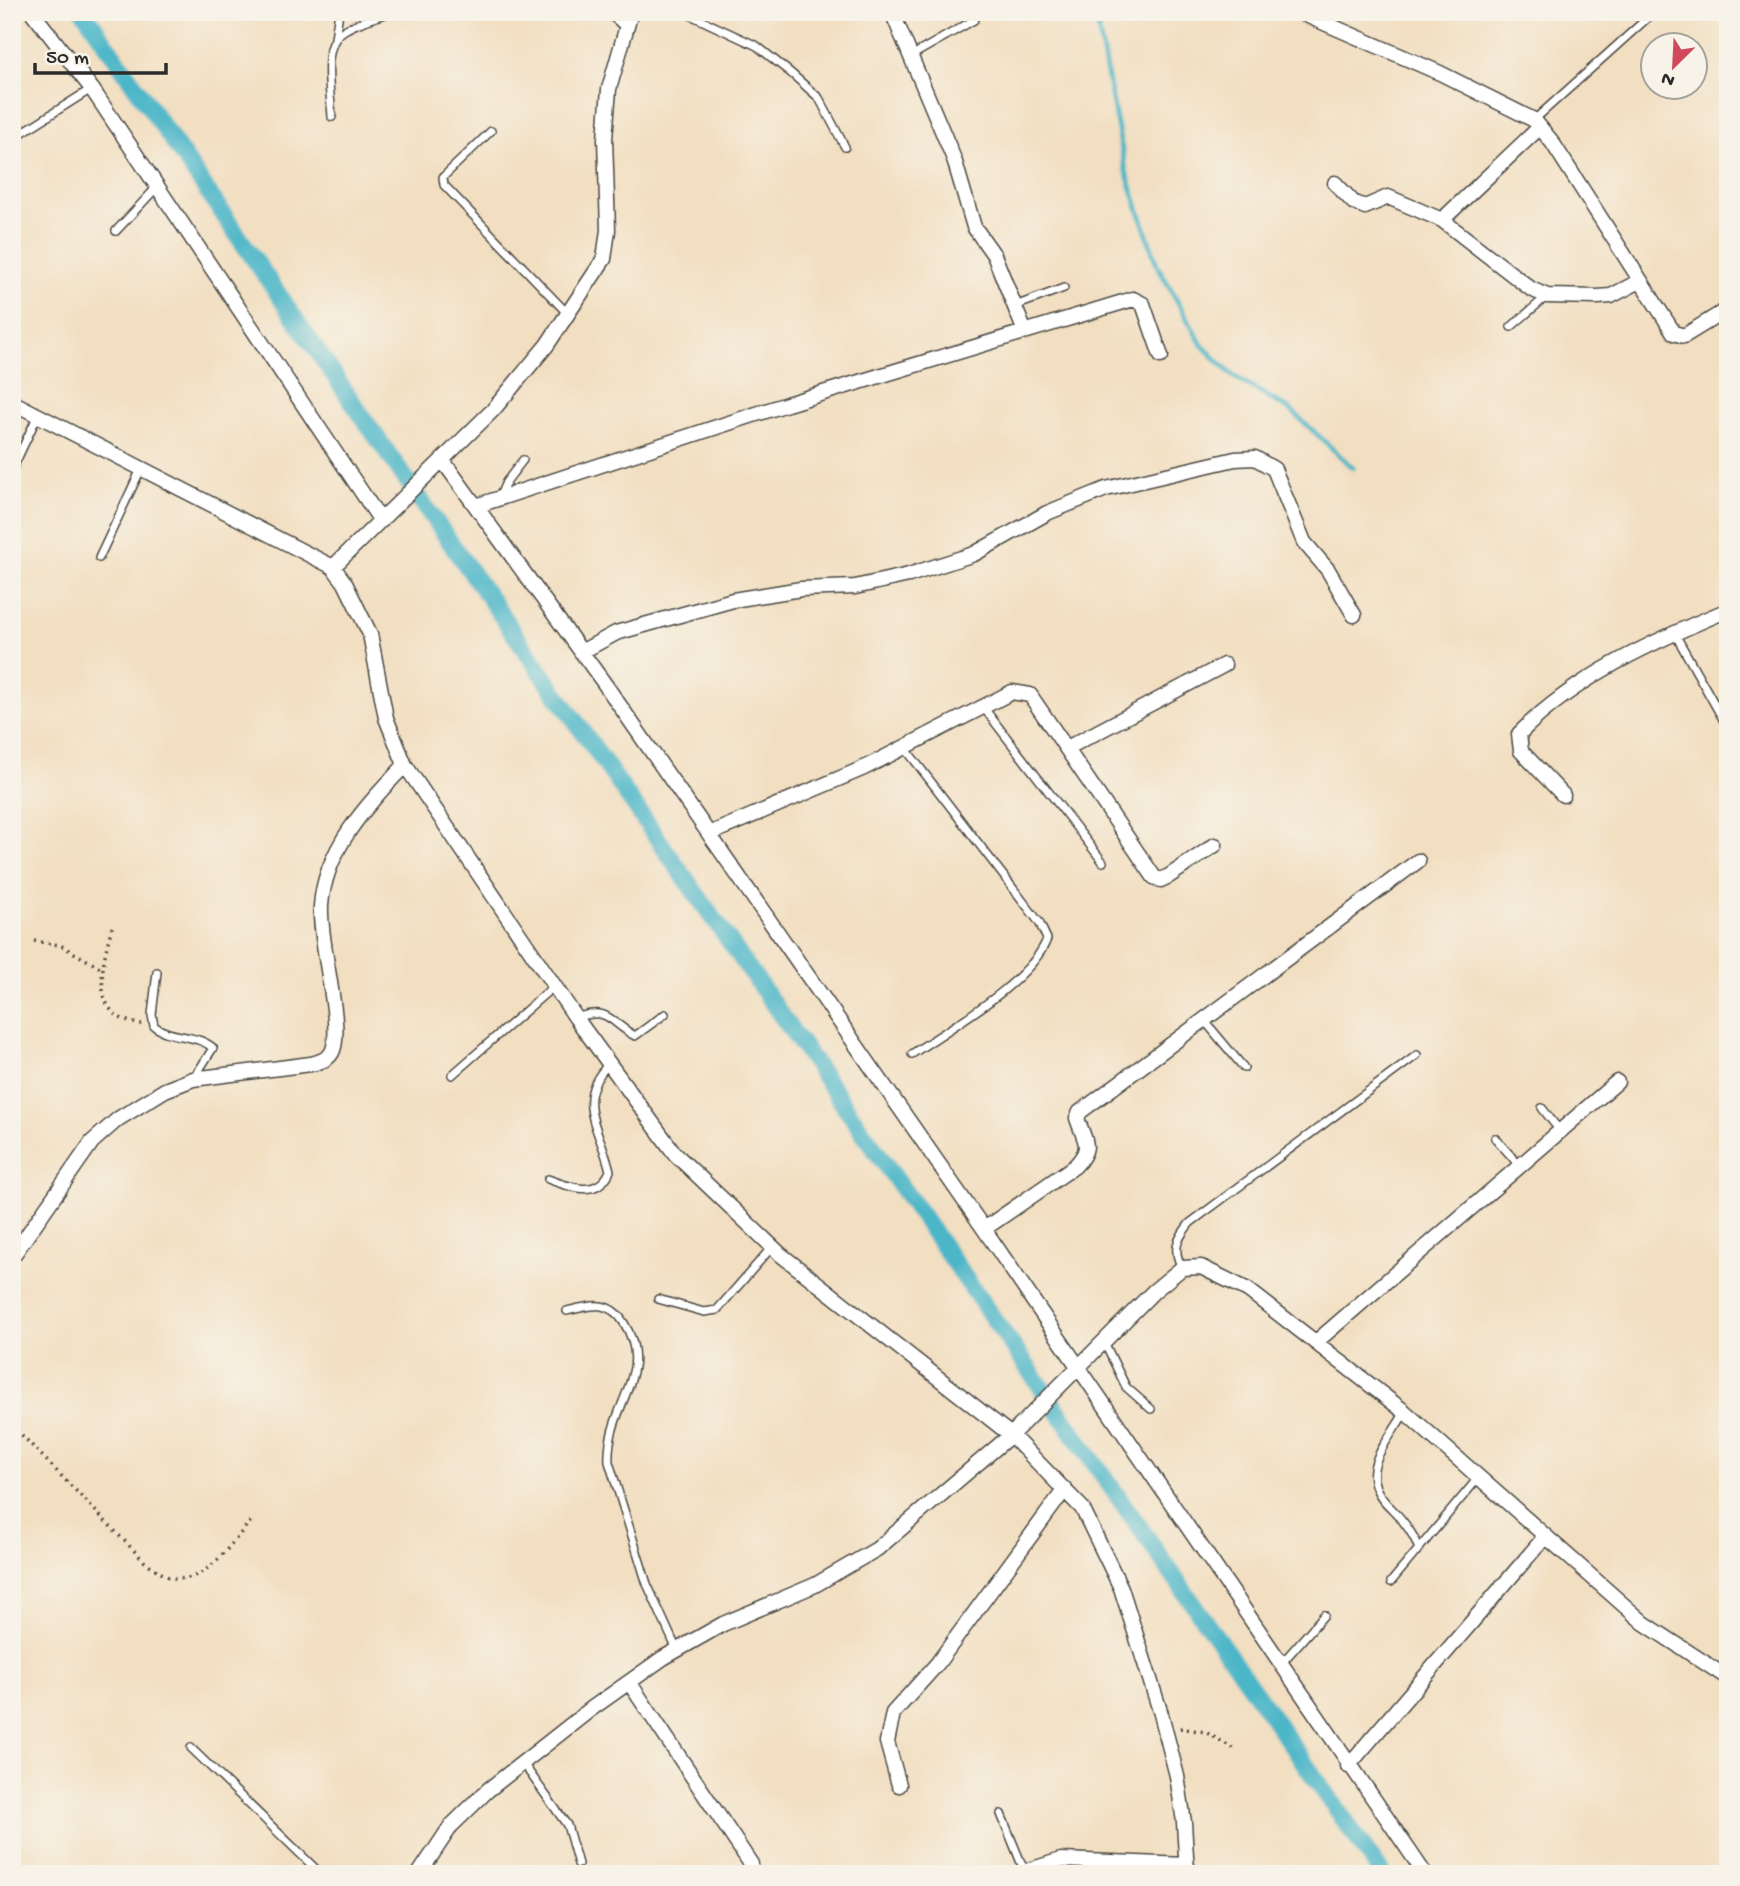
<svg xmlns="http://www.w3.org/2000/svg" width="1740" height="1886" font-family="'Gochi Hand',sans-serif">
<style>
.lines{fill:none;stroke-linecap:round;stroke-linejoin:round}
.stream{stroke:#4bb6c8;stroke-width:5}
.canal{stroke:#4bb6c8;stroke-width:18}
.service-casing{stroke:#494641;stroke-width:10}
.minor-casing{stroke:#494641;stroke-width:17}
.path{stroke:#494641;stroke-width:3.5;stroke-dasharray:2 5;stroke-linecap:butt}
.service{stroke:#fff;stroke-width:7}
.minor{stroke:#fff;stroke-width:14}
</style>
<rect width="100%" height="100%" fill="#f7f3e8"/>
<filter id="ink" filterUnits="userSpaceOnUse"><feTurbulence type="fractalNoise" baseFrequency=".0143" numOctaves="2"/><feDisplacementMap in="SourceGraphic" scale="14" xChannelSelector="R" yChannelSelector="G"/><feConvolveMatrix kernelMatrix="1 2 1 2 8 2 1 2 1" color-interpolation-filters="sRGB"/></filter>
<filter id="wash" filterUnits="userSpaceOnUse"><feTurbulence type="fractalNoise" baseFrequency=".00686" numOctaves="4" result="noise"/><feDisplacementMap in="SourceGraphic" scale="28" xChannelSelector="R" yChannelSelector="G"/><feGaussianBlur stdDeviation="1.57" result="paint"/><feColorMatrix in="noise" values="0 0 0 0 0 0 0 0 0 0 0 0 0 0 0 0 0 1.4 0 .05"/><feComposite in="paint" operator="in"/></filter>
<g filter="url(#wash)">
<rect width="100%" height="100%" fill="#f2dec0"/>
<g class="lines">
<!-- stream -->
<path class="stream" d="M1095,12l31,159 31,94 45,80 31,31 59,35 61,57"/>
<!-- canal -->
<path class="canal" d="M84,12l289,420 1009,1442"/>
</g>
</g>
<g filter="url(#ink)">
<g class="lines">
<!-- service casing -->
<g class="service-casing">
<path id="service" d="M607,12l18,16
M684,12l73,34 35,28 27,24 26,49
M335,38l4,-26
M911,56l63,-36
M332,117c-1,-23 -12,-71 11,-86 13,-9 32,-13 47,-19
M1534,120l120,-108
M491,131l-48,46 1,8 124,129
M12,139l79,-50
M116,231l41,-44
M1015,306l49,-18
M1511,327l35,-30
M12,470l25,-53
M499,498l7,-16 17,-22
M99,558l42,-89
M1675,634l53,94
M983,707l120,155
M905,748l134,174 8,17c-16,43 -96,88 -135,115
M157,972l-5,43 2,11c17,13 44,8 59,22l-19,30
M576,1018c34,-12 33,4 59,18l30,-22
M1204,1020l40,48
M452,1075l102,-89
M1542,1108l18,23
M1495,1138l25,28
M548,1179c22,8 50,20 62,-8 -9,-41 -38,-71 -1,-107
M1182,1268c-10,-19 -5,-29 8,-45l227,-168
M658,1299l46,13 13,-2 55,-63
M567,1311c24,-6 42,-12 57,12 32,51 -18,83 -15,139l38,122 30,66
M1104,1342l22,45 25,22
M1405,1412c-21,36 -51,62 -14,96 12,12 22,24 28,41
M1391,1582l88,-105
M1281,1664l43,-49
M191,1748l130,126
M522,1762l45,63 11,39
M1001,1814l23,56
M1098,1874l15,-8"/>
</g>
<!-- minor casing -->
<g class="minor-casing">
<path id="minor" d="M32,12l60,77 289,432
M892,12l62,147 20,68 20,28 31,77
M1299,12l141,61 94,47 18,22 122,191 10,3 44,-27
M1335,183l18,19 12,5 23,-10 54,23 89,69 16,7 51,1 13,-1 29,-15
M1442,220l98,-93
M12,402l321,165 12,16 25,51 16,84 19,47 171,253 99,136 105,100 231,181 71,73 39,80 40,126 16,62 7,46 3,52
M443,461l161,222 380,546 441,645
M476,506l311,-102 346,-105 10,5 18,52
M333,567l160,-157 54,-65 57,-86 4,-29 -3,-91 4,-50 22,-77
M581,652l35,-19 117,-33 68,-11 54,-2 54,-12 65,-21 73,-41 59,-24 129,-30 20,-1 19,11 30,73 24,28 26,45
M1067,748l157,-83
M1563,795l-42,-44 -2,-17c55,-57 137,-94 209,-124
M709,834l155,-66 148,-76 18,3 124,182 7,3 8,-4 46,-31
M984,1229l91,-63c19,-20 9,-25 2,-48l3,-6 338,-251
M12,1257l80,-115 26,-23 47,-29 28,-11 118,-15c9,-2 19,-5 22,-14 10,-28 -14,-105 -12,-144 4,-58 47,-102 84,-141
M1316,1342l301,-260
M629,1682l122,182
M1348,1766l196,-228
M899,1785l-12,-43 6,-29 44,-49 128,-175
M419,1874l32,-48 37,-36 103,-81 72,-51 60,-34 92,-39 62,-36 134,-114 143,-144 28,-23 19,-1 47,23 157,122 239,211 84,55
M1017,1874l44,-14 126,5"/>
</g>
<!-- path -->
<path class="path" d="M112,927c-10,36 -25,92 30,97
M34,941l26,4 41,23
M12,1425l133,137c7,4 16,12 24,15 36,11 61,-34 82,-56
M1180,1728l25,4 28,16"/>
<!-- service -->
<use href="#service" class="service"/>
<!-- minor -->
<use href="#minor" class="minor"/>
</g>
</g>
<!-- margin -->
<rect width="1740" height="1886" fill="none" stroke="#f7f3e8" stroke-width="42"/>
<!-- north arrow -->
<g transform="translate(1674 66) rotate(204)"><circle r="33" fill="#f7f3e8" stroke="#a5a39c" stroke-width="2"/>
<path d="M0-5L12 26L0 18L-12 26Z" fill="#d1495b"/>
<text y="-10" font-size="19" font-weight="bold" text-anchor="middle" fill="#2b2b2b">N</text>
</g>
<!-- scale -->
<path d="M35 63v10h131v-10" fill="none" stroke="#2b2b2b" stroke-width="3.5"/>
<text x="46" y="63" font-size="21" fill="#2b2b2b" stroke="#f7f3e8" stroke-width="5" paint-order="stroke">50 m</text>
</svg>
